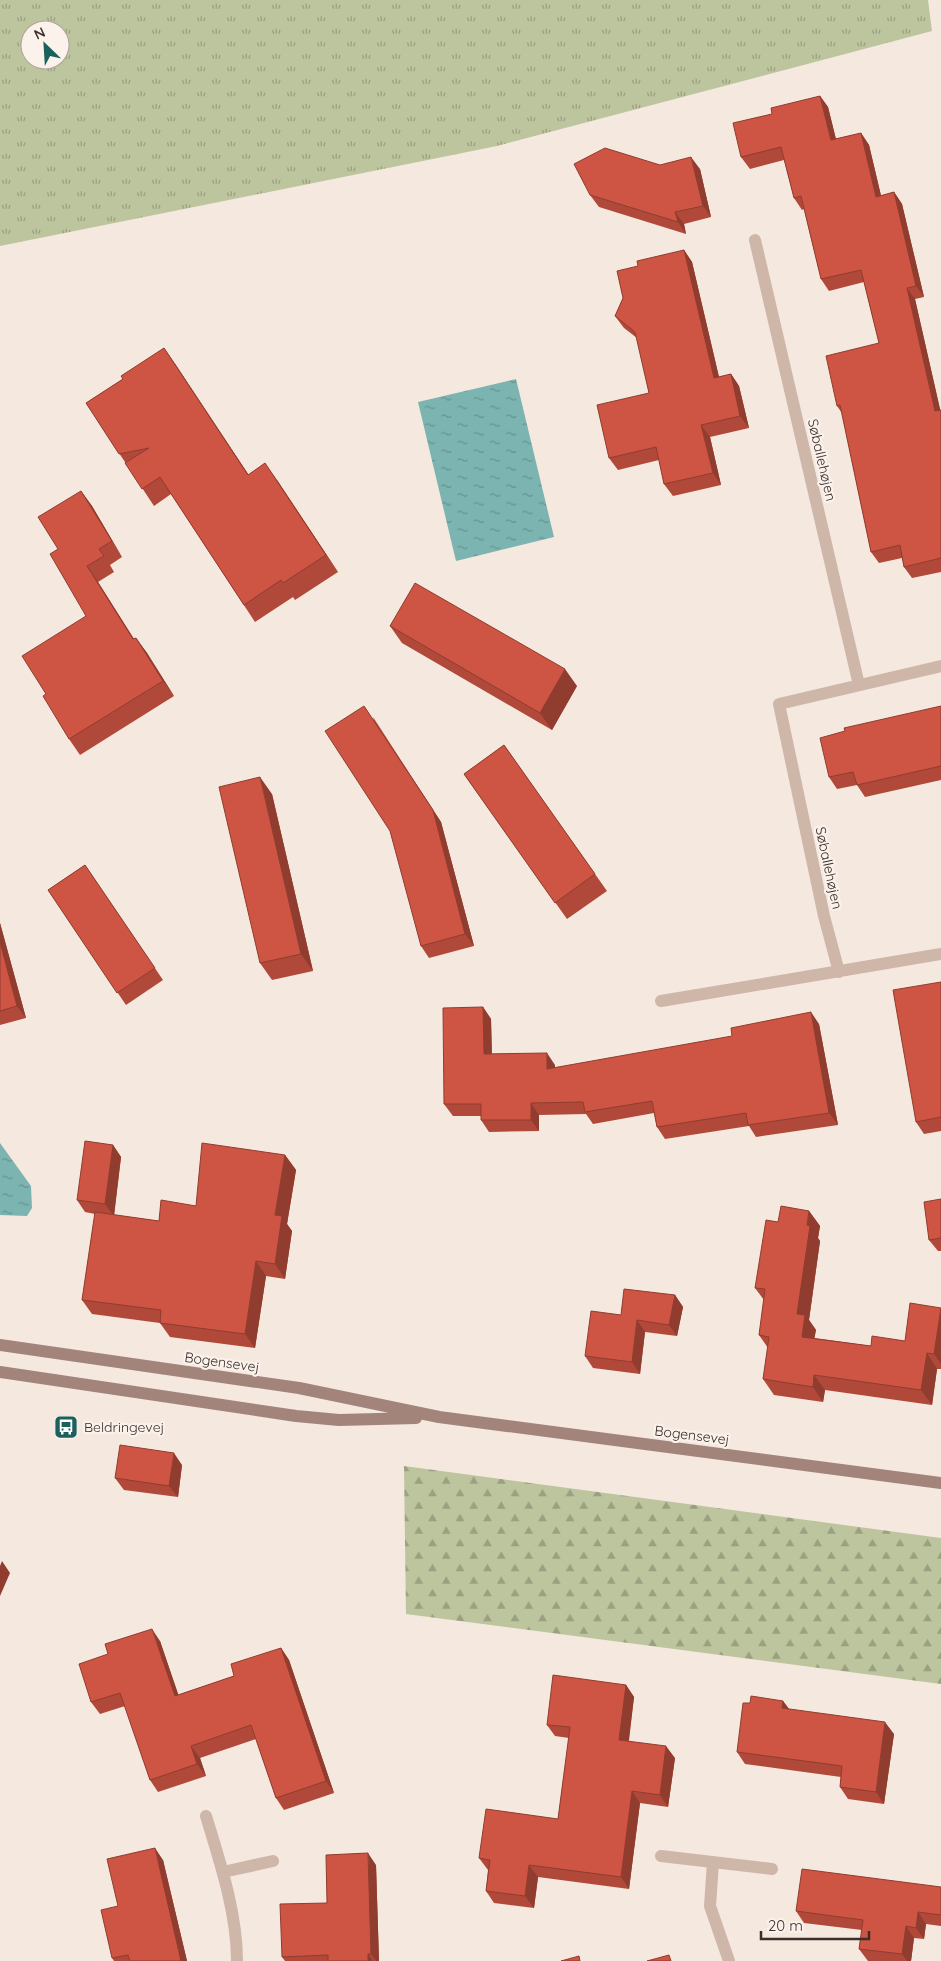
<svg xmlns="http://www.w3.org/2000/svg" width="941" height="1961" font-family="Quicksand,sans-serif">
<style>
.grass{fill:url(#grass-tufts);fill-rule:evenodd}
.forest{fill:url(#forest-firs)}
.water{fill:url(#water-ripples)}
.lines{fill:none;stroke-linecap:round;stroke-linejoin:round}
.minor{stroke:#ceb6a9;stroke-width:12}
.secondary{stroke:#a2847a;stroke-width:12}
.wall{fill:#b1493a}
.shaded-wall{fill:#903c2f}
.building{fill:#ce5543;stroke:#903c2f}
.labels{text-anchor:middle;dominant-baseline:central;stroke-width:4.5;stroke-linejoin:round;paint-order:stroke}
.street-label{font-size:14px;fill:#3b2d29;stroke:#fbf2ec}
.poi-label{font-size:14px;fill:#3b2d29;stroke:#fbf2ec;text-anchor:start}
</style>
<defs>
<pattern id="grass-tufts" width="24" height="20" patternUnits="userSpaceOnUse" patternTransform="scale(1.25)"><rect width="24" height="20" fill="#bcc59d"/><path d="M3 7l-1-3M5 7V3M7 7l1-3M15 17l-1-3M17 17v-4M19 17l1-3" fill="none" stroke="#9aa080"/></pattern>
<pattern id="forest-firs" width="22" height="20" patternUnits="userSpaceOnUse" patternTransform="scale(1.25)"><rect width="22" height="20" fill="#bcc59d"/><path d="M5 1l3.5 6h-7zM16 11l3.5 6h-7z" fill="#9aa080"/></pattern>
<pattern id="water-ripples" width="26" height="14" patternUnits="userSpaceOnUse" patternTransform="scale(1.25)"><rect width="26" height="14" fill="#7bb4b0"/><path d="M2 4q2-2 4 0t4 0M15 11q2-2 4 0t4 0" fill="none" stroke="#66938f"/></pattern>
</defs>
<rect width="100%" height="100%" fill="#f4e8df"/>
<!-- grass -->
<path class="grass" d="M0,0h928l4,31 -435,115 -497,100zM30,30h30v30h-30z"/>
<!-- forest -->
<path class="forest" d="M404,1466l537,72v146l-535,-70z"/>
<!-- water -->
<path class="water" d="M516,379l38,158 -98,24 -38,-159z
M0,1143l31,43 1,22 -5,8 -27,-1z"/>
<g class="lines">
<!-- minor -->
<path class="minor" d="M755,240l104,445
M839,972l-15,-56 -45,-212 162,-38
M661,1001l280,-47
M206,1816c14,46 31,97 31,145
M661,1856l111,13
M713,1862l-3,44 19,55
M223,1872l50,-11"/>
<!-- secondary -->
<path class="secondary" d="M0,1345l299,43 140,29 502,66
M0,1372l296,44 43,4 77,-2"/>
</g>
<!-- wall -->
<path class="wall" d="M820,96l8,11 8,32 25,-6 8,12 12,51 13,-4 8,12 22,93 -9,2 25,111h1v162l-29,6 -8,-11 -2,-9 -23,5 -8,-11 -29,-139 -5,-7 42,-63 -15,-61 -35,9 -8,-12 -17,-70 -2,1 -8,-12 -10,-38 -34,9 -9,-12 31,-43z
M660,165l40,4 11,48 -27,7 2,10 -87,-27 -9,-12z
M684,250l8,12 27,115 12,-3 8,12 10,42 -39,9 11,48 -48,11 -9,-12 -5,-24 -41,10 -9,-12 40,-65 -12,-55 -13,-10 -9,-12 23,-50z
M164,348l84,126 29,6 61,92 -43,28 -2,-3 -38,25 -84,-128 -17,12 -68,-103 37,-24z
M81,491l11,15 30,51 -12,8 4,7 -16,10 36,57 2,-1 11,15 27,43 -94,59 -11,-16 -23,-45 40,-78z
M390,626l187,60 -25,44 -150,-87z
M941,706v74l-76,17 -8,-12 -20,4 -8,-12z
M373,717l68,105 33,124 -45,12 -8,-12z
M504,745l103,146 -40,28 -103,-145z
M272,794l41,177 -41,9 -12,-17z
M85,865l78,115 -37,25 -78,-115z
M0,923l26,95 -26,7z
M941,982v149l-17,3 -8,-12z
M483,1007l8,12 1,35 63,11v3l264,-44 19,101 -82,12 -7,-11 -84,13 -8,-12 -3,-14 -61,11 -7,-10 -47,1v16l-50,1 -8,-12v-4h-28l-9,-12z
M113,1145l8,12 -7,58 45,6 37,-15 89,-51 11,15 -9,54 5,7 -7,48 -19,-3 -11,72 -85,-11 -10,-14 -68,-9 -10,-14 13,-86 -10,-2 -8,-12z
M941,1199v52h-3l-9,-11z
M809,1211l11,15 -2,12 2,3 -11,79 7,10 -2,8 57,8 34,-5 36,-33v61h-4l-5,36 -107,-15 -2,12 -49,-7 -11,-16 5,-31 -9,-13 5,-35 -9,-12 23,-66z
M675,1295l8,12 -6,29 -32,-4 -5,42 -47,-6 -8,-12 36,-41z
M182,1465l-4,32 -54,-7 -9,-12z
M160,1641l18,54 56,-19 47,-28 8,12 45,133 -50,17 -8,-12 -20,-59 -56,19 6,18 -48,16 -8,-12 -25,-74 -25,8 -9,-12z
M626,1685l8,12 -5,44 46,17 -7,49 -28,-4 -11,86 -91,-12 -4,31 -40,-5 -8,-12 2,-21 -9,-12 79,-39 11,-81 -14,-2 -8,-11z
M783,1701l6,8 105,25 -10,70 -36,-5 -8,-12 1,-10 -96,-13 -8,-12 13,-49z
M163,1860l24,101h-73l-2,-3 6,-52z
M376,1865l3,96h-94l-3,-4 45,-54z
M941,1887v39l-15,-2 -2,15 -10,-1 -3,23h-43l-9,-12 3,-19 -58,-7 -8,-12z"/>
<!-- shaded-wall -->
<path class="shaded-wall" d="M820,96l8,11 11,45 -8,-12z
M861,133l8,12 15,63 -8,-11z
M691,157l9,12 11,48 -8,-11z
M894,192l8,12 22,93 -8,-11z
M675,212l9,12 2,10 -8,-12z
M684,250l8,12 30,128 -8,-12z
M907,288l8,11 26,114 -6,-2z
M164,348l12,17 84,127 -12,-17z
M731,374l8,12 10,42 -9,-12z
M701,425l9,12 11,48 -8,-12z
M265,463l12,17 61,92 -12,-17z
M81,491l11,15 30,51 -10,-16z
M87,566l11,16 46,73 -11,-16z
M136,638l11,15 27,43 -11,-15z
M565,669l12,17 -25,44 -12,-17z
M364,706l77,116 33,124 -9,-12z
M260,777l12,17 41,177 -12,-17z
M0,923l26,95 -9,-12 -17,-64z
M483,1007l8,12 1,47 -8,-12z
M811,1012l8,12 19,101 -9,-12z
M547,1053l8,12v16l-8,-12z
M531,1103l8,12v16l-8,-11z
M113,1145l8,12 -7,59 -9,-12z
M285,1155l11,15 -9,54 5,7 -7,48 -10,-15v-49z
M809,1211l11,15 -2,12 2,3 -11,79 7,10 -4,22 -10,-15 -5,-23z
M256,1261l10,15 -11,72 -10,-14z
M675,1295l8,12 -6,29 -8,-11z
M941,1308v56l-7,-10z
M637,1320l8,12 -5,42 -8,-12z
M927,1353l10,16 -5,36 -11,-15z
M814,1375l11,15 -2,12 -10,-15z
M174,1453l8,12 -4,32 -9,-11z
M2,1561l8,12 -10,23v-30z
M152,1629l8,12 23,67 -8,-12z
M281,1648l8,12 45,133 -8,-12z
M626,1685l8,12 -7,55 -8,-12z
M783,1701l9,12 -10,-5z
M885,1722l9,12 -10,70 -8,-12z
M191,1746l9,12 6,18 -9,-12z
M666,1746l9,12 -7,49 -8,-12z
M632,1791l8,12 -11,86 -8,-12z
M155,1848l8,12 24,101h-6z
M368,1853l8,12 3,96h-3l-5,-7z
M529,1865l9,12 -4,31 -9,-12z
M918,1912l8,12 -2,15 -8,-11z
M906,1926l8,12 -3,23h-4l-5,-7z
M368,1954l5,7h-5z"/>
<!-- building -->
<path class="building" d="M820,96l11,44 30,-7 15,64 18,-5 22,94 -9,2 28,123 6,-1v148l-37,9 -4,-22 -29,7 -31,-147 -3,1 -11,-50 53,-13 -18,-73 -40,9 -20,-83 -7,2 -13,-51 -40,10 -8,-34 39,-9 -1,-6z
M605,148l55,17 31,-8 12,49 -28,6 3,10 -88,-27 -16,-31z
M684,250l30,128 17,-4 9,42 -39,9 12,48 -49,11 -8,-37 -47,11 -12,-53 52,-12 -14,-61 -20,-16 8,-18 -6,-27 21,-5 -1,-5z
M164,348l84,127 17,-12 61,92 -43,28 -2,-3 -37,25 -84,-128 -18,12 -17,-26 24,-15 -30,6 -33,-51 37,-24 -2,-3z
M81,491l31,50 -13,8 5,7 -17,10 46,73 3,-1 27,43 -94,58 -26,-43 3,-2 -24,-38 64,-40 -36,-62 8,-5 -20,-32z
M415,583l150,86 -25,44 -150,-87z
M364,706l69,104 32,124 -44,12 -31,-115 -65,-100z
M941,706v60l-84,19 -4,-13 -24,5 -9,-39 25,-7 -1,-3z
M504,745l91,129 -40,29 -91,-129z
M260,777l41,177 -41,9 -41,-176z
M85,865l70,103 -38,25 -69,-103z
M0,942l17,64 -17,5z
M941,982v135l-25,5 -23,-132z
M483,1007l1,47 63,-1v16l185,-33 -1,-8 80,-16 18,101 -81,12 -2,-12 -89,14 -5,-26 -67,11 -2,-10 -52,1v17h-50v-16h-37l-1,-96z
M85,1141l28,4 -8,59 -28,-4z
M202,1143l83,12 -10,60 7,1 -7,48 -19,-3 -11,73 -85,-11 1,-13 -79,-10 13,-88 64,9 2,-21 35,6z
M941,1199v39l-12,2 -5,-38z
M781,1206l28,5 -2,14 3,1 -13,88 8,1 -3,22 69,9 1,-10 33,5 5,-38 31,5 -7,46 -7,-1 -6,37 -107,-15 -1,12 -50,-8 6,-42 -10,-2 6,-46 -10,-1 11,-68 12,2z
M624,1289l51,6 -6,30 -32,-5 -5,42 -47,-6 6,-45 30,4z
M120,1445l54,8 -5,33 -54,-8z
M152,1629l23,67 59,-20 -3,-12 50,-16 45,133 -50,17 -25,-73 -60,21 6,18 -47,16 -30,-87 -29,9 -12,-38 29,-10 -3,-10z
M553,1675l73,10 -7,55 47,6 -6,49 -28,-4 -11,86 -92,-12 -4,31 -39,-5 4,-31 -11,-2 7,-49 72,10 12,-92 -23,-2z
M751,1696l32,5 -1,7 103,14 -9,70 -36,-5 2,-21 -105,-14 6,-49h7z
M155,1848l26,113h-51l-2,-6 -16,3 -11,-48 17,-4 -11,-47z
M368,1853l3,101h-3v7h-40v-6l-46,2 -2,-53 47,-1 -1,-48z
M802,1869l139,18v28l-23,-3 -2,16 -10,-2 -4,28 -43,-5 4,-29 -67,-9z
M669,1955l2,6h-24z
M579,1956l1,5h-19z"/>
<!-- icons -->
<defs>
<g id="bus-square" transform="scale(1.25)"><rect x="-9" y="-9" width="18" height="18" rx="4" fill="#1b605d" stroke="#fbf2ec"/><path d="M-5-6H5V4H4V6H2V4H-2V6H-4V4H-5ZM-3.5-4V0h7V-4ZM-3.5 1.2v1.5H-2V1.2ZM2 1.2v1.5H3.5V1.2Z" fill="#fff"/></g>
</defs>
<g fill-rule="evenodd">
<use href="#bus-square" x="66" y="1427"/>
</g>
<g class="labels">
<!-- street labels -->
<g class="street-label">
<text transform="translate(822 460) rotate(77)">Søballehøjen</text>
<text transform="translate(829 868) rotate(78)">Søballehøjen</text>
<text transform="translate(222 1362) rotate(8)">Bogensevej</text>
<text transform="translate(692 1435) rotate(7)">Bogensevej</text>
</g>
<!-- poi labels -->
<g class="poi-label">
<text x="84" y="1427">Beldringevej</text>
</g>
</g>
<!-- north arrow -->
<g transform="translate(45 45) rotate(335)"><circle r="24" fill="#fbf2ec" stroke="#aea39e"/>
<path d="M0-4L9 19L0 12L-9 19Z" fill="#1b605d"/>
<text y="-8" font-size="14" font-weight="bold" text-anchor="middle" fill="#3b2d29">N</text>
</g>
<!-- scale -->
<path d="M761 1931v8h108v-8" fill="none" stroke="#3b2d29" stroke-width="2.5"/>
<text x="768" y="1931" font-size="15" fill="#3b2d29" stroke="#fbf2ec" stroke-width="4" paint-order="stroke">20 m</text>
</svg>
